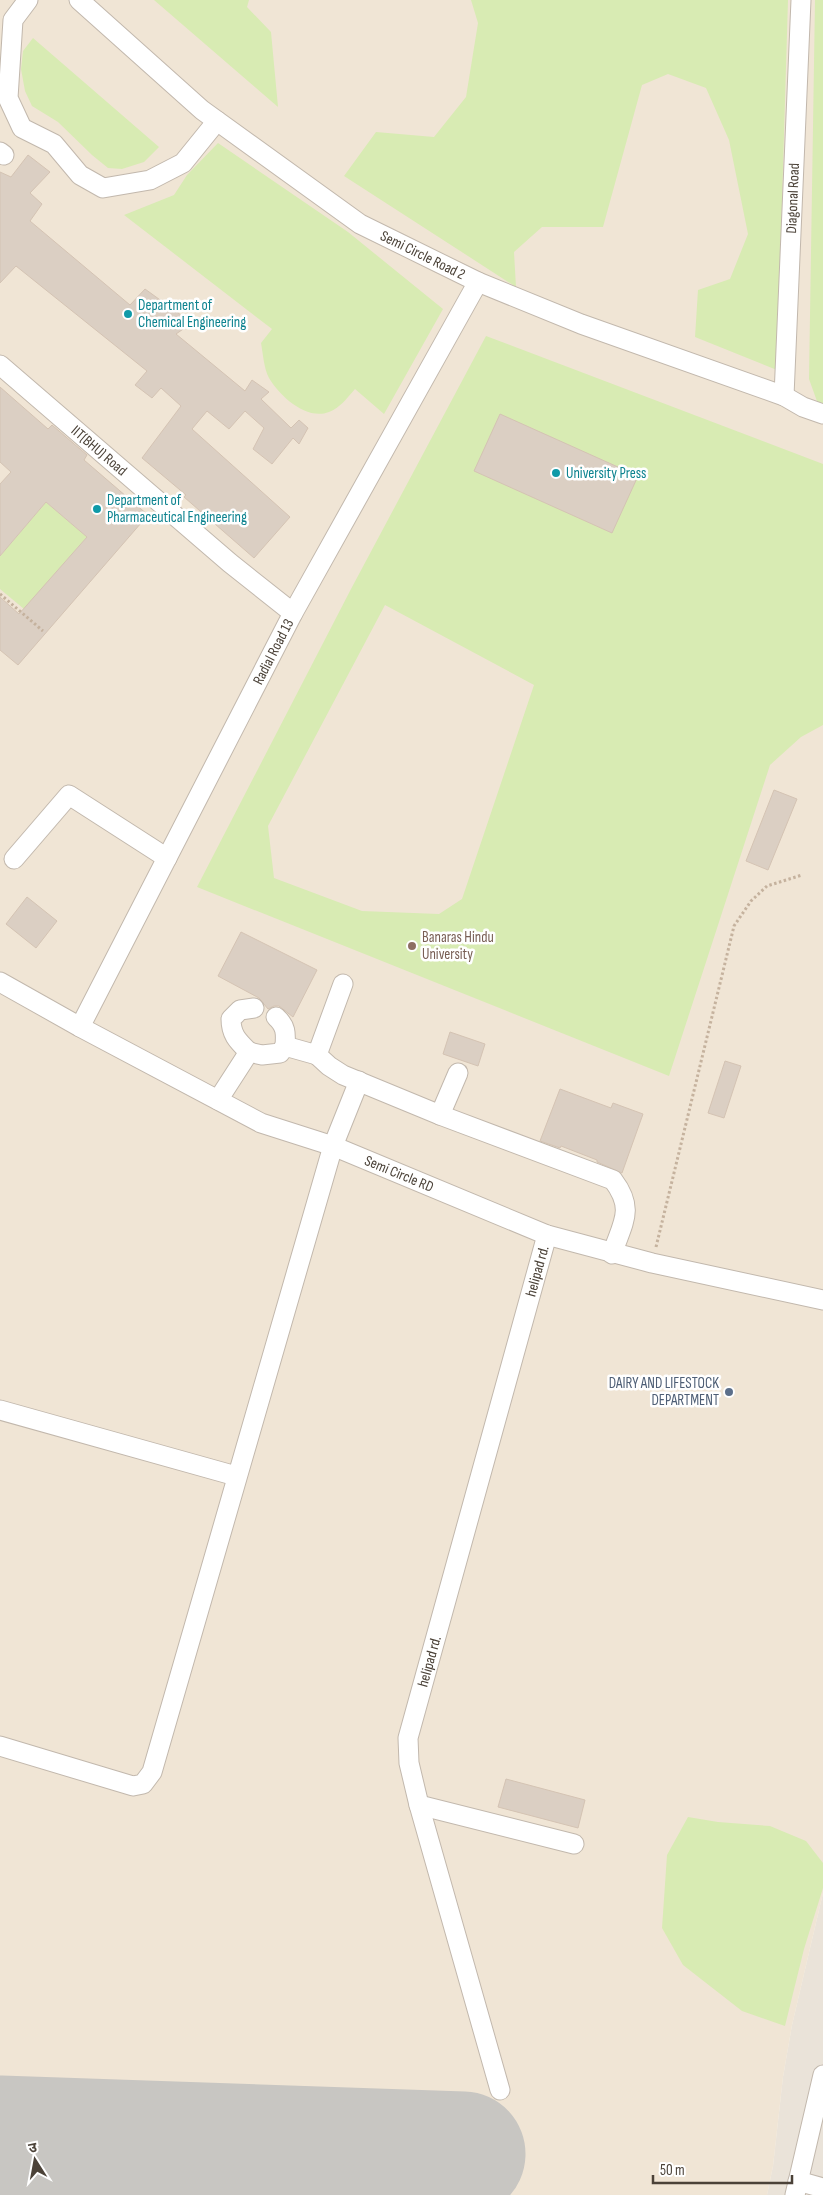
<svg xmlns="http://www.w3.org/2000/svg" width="823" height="2195" font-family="'Sofia Sans Condensed','Noto Sans Devanagari',sans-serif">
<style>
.residential{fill:#eae3d9}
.education{fill:#f0e5d5}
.green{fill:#d8ebb3;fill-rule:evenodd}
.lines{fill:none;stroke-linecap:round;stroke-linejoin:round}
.runway{stroke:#c8c6c2;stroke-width:125}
.building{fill:#dbcfc3;stroke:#d4c3b3}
.minor-casing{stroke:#c2b8ad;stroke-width:21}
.path{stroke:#c5b29e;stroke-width:3;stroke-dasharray:2.5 2.5;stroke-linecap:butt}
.minor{stroke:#fff;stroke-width:19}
.culture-dot{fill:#0f9aa8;stroke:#fff;stroke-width:2}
.education-dot{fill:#8d6e63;stroke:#fff;stroke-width:2}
.service-dot{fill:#5c6f8a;stroke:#fff;stroke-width:2}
.labels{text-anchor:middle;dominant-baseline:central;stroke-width:5;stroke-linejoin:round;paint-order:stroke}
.street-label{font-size:15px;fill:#4b4238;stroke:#fff}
.culture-label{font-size:15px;fill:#0d838f;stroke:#fff;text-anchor:start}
.education-label{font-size:15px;fill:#785e54;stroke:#fff;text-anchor:start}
.service-label{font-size:15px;fill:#4e5e75;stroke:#fff;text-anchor:end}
</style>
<rect width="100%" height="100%" fill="#f6f2eb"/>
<!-- residential -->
<path class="residential" d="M823,1893v302h-56l6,-29 10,-89 9,-52z"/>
<!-- education -->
<path class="education" d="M0,0h823v1893l-31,132 -9,52 -10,89 -6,29h-767z"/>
<!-- green -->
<path class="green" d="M154,0h95l-2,7 24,25 7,75z
M471,0h317l-11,370 -82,-33 3,-47 32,-11 18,-45 -19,-94 -23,-52 -38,-14 -26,11 -39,142h-61l-28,25 2,35 -172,-111 32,-44 58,5 32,-40 12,-74z
M815,0h8v418l-14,-39z
M33,38l126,109 -15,15 -22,7 -14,-1 -16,-13 -34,-33 -26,-16 -7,-15 -4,-22 2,-18z
M218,143l130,89 95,77 -59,105 -29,-25c-8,9 -15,19 -26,23 -23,9 -50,-17 -60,-34 -5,-9 -6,-24 -8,-35l11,-14 -148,-114 50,-20 13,-20z
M486,336l337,128v261l-22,12 -31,28 -101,311 -472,-189 154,-298zM385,605l149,80 -72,214 -23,15 -77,-3 -88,-33 -6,-52z
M46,502l41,35 -63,72 -24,-20v-33z
M688,1817l30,5 52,4 36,15 17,22v25l-19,61 -19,77 -43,-15 -59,-46 -21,-37 5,-73z"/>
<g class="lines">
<!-- runway -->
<path class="runway" d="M0,2138l463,16"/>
</g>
<!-- building -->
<path class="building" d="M28,155l22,17 -20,21 12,11 -12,17 100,84 15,-16 47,34 -16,11 69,57 7,-11 17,12 -8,7 30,29 8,-8 9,8 -9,16 -6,-6 -21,26 -19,-15 11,-21 -19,-17 -16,18 -22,-18 -15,18 98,88 -36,41 -70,-61 2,-2 -44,-37 39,-52 -20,-18 -9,10 -17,-13 12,-14 -131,-105 -16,17v-111l11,5z
M0,387l48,42 4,-4 35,30 -3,5 64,55 -130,150 -18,-15v-53l19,17 68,-77 -41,-35 -46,54v-72l11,-12 -11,-10z
M500,414l138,62 -26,57 -138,-62z
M774,790l23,9 -29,71 -22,-9z
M27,897l30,24 -21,27 -30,-24z
M241,932l76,38 -24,47 -14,-11h-5l-6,3 -9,-11 -41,-22z
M450,1032l35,12 -7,22 -35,-12z
M725,1061l16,5 -17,52 -16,-5z
M560,1089l51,19 2,-5 30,11 -21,59 -25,-11v-2l-36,-14 -1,2 -20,-7z
M506,1779l79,21 -7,28 -80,-21z"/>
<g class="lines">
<!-- minor casing -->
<g class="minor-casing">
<g id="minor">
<path d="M28,0l-15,20 -5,78 14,30 32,16 26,31 23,13 47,-8 33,-17 34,-42"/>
<path id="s1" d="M79,0l123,110 158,114 118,58 103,42 203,72 19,11 20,7"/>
<path d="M0,152l4,3"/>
<path id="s2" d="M0,365l230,198 63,50"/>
<path id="s3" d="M784,396l17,-396"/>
<path d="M14,859l55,-64 98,63"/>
<path id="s4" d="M0,982l80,45 181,96 72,23 214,89 105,28 171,37"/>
<path d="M276,1017c10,9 10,16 9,29"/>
<path id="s5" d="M80,1027l213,-414 185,-331"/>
<path d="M249,1052c-11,-11 -18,-17 -18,-33l9,-9 14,-2"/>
<path d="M317,1055l12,11 14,9 97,40 173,65c22,29 10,42 -1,74"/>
<path d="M218,1100l31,-48 13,3 18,-2 5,-7 32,9 26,-71"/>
<path d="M440,1115l18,-42"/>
<path d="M0,1410l236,66"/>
<path d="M0,1746l133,40 10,-2 9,-12 181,-626 26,-65"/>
<path d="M419,1805l155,39"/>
<path id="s6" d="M500,2090l-81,-285 -10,-42 -1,-25 139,-503"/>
<path d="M798,2181l25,7"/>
<path d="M795,2195l28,-120"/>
</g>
</g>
<!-- path -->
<path class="path" d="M0,594l43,37
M656,1247l78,-321 17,-25 16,-15 35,-11"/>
<!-- minor -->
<use href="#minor" class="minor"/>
</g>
<!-- markers -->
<g class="culture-dot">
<circle cx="128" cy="314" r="5"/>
<circle cx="556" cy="473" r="5"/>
<circle cx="97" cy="509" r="5"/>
</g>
<circle class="education-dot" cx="412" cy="946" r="5"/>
<circle class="service-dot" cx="729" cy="1392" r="5"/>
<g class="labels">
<!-- street labels -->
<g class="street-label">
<text stroke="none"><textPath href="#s3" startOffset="198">Diagonal Road</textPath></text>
<text stroke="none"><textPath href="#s1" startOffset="430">Semi Circle Road 2</textPath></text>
<text stroke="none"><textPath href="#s2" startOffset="131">IIT(BHU) Road</textPath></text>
<text stroke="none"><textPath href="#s5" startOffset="422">Radial Road 13</textPath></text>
<text stroke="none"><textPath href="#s4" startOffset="444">Semi Circle RD</textPath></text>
<text stroke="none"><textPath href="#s6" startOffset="849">helipad rd.</textPath></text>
<text stroke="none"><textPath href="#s6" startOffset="444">helipad rd.</textPath></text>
</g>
<!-- culture labels -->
<g class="culture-label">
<text x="138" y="305">Department of<tspan x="138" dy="17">Chemical Engineering</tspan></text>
<text x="566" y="473">University Press</text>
<text x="107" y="500">Department of<tspan x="107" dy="17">Pharmaceutical Engineering</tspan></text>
</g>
<!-- education labels -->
<g class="education-label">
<text x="422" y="937">Banaras Hindu<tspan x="422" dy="17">University</tspan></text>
</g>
<!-- service labels -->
<g class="service-label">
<text x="719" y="1383">DAIRY AND LIFESTOCK<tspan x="719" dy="17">DEPARTMENT</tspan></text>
</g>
</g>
<!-- north arrow -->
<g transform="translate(35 2160) rotate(349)" stroke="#ffffff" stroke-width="4" paint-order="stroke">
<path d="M0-4L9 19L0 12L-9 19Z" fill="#4b4238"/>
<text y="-8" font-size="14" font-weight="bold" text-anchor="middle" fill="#4b4238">उ</text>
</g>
<!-- scale -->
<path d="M653 2175v8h139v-8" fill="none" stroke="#4b4238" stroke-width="2.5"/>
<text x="660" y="2175" font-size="15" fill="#4b4238" stroke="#ffffff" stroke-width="4" paint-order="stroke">50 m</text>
</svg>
